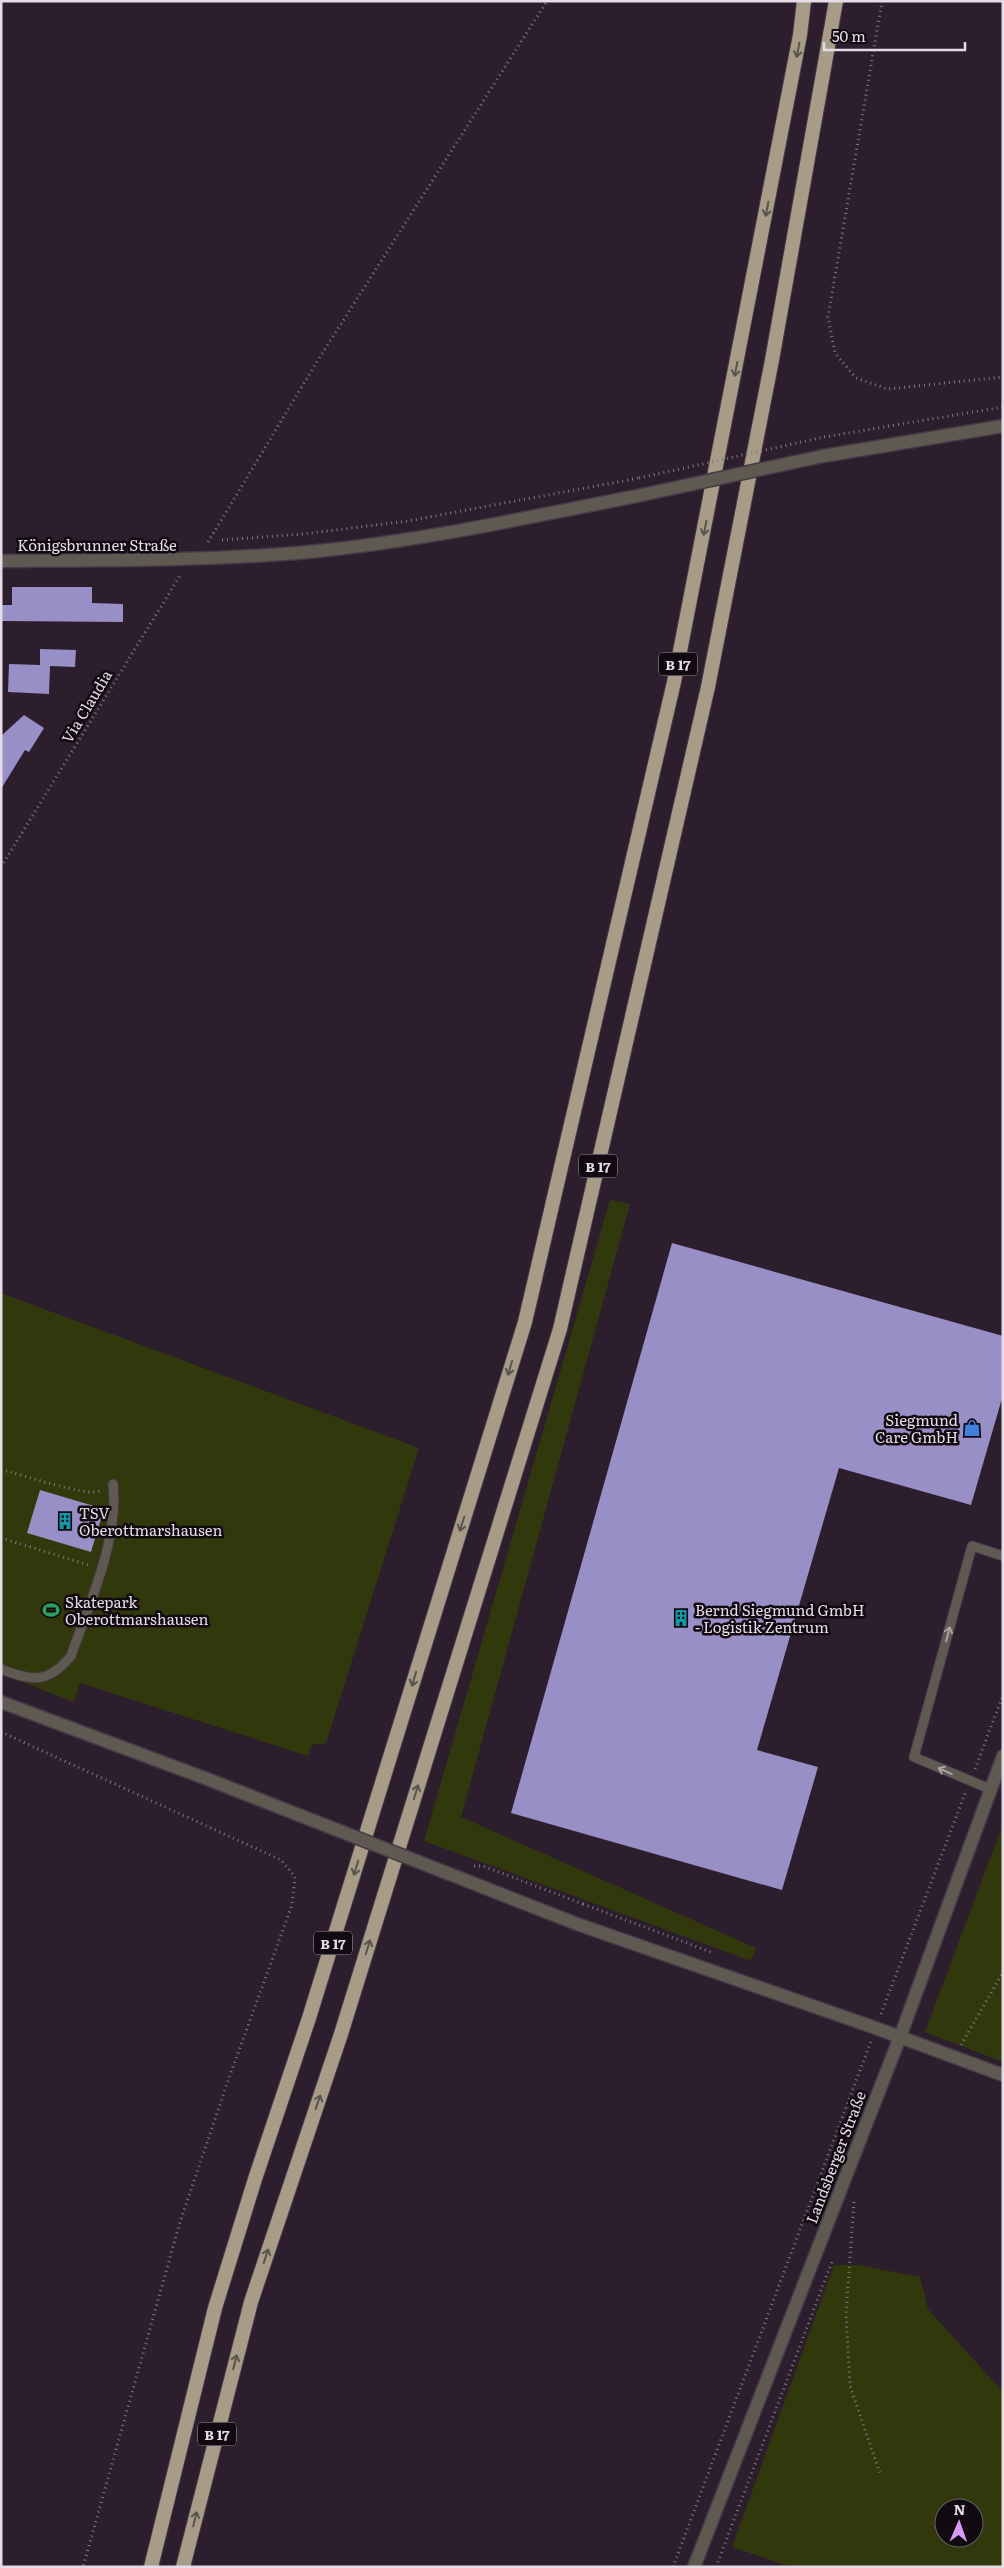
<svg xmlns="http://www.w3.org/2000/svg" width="1004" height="2568" font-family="Literata,serif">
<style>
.green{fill:#31380c;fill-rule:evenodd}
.building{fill:#988fc6}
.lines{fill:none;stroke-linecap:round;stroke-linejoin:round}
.service-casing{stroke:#463947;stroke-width:11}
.minor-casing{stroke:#463947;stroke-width:15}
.tertiary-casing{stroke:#463947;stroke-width:15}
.trunk-casing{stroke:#463947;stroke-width:16}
.path{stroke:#837784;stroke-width:3;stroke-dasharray:1 4;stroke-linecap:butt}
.service{stroke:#5f5a51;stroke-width:9}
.minor{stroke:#5f5a51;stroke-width:12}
.tertiary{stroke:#5f5a51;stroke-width:12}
.trunk{stroke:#a69c87;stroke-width:14}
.minor-bridge-casing{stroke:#463947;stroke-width:15;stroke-linecap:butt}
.tertiary-bridge-casing{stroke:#463947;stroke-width:15;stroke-linecap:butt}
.path-bridge{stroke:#837784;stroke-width:3;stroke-dasharray:1 4;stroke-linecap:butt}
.minor-bridge{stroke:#5f5a51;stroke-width:12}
.tertiary-bridge{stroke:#5f5a51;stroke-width:12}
.oneway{stroke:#5c544c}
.oneway2{stroke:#a9a2a3}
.labels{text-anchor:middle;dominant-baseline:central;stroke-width:5;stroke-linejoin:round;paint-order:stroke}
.shield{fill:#110b11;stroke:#a59da6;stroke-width:1}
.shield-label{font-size:14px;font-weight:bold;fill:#e5dce6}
.street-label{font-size:15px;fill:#e5dce6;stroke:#110b11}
.poi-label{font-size:15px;fill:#e5dce6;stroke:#110b11;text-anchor:start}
</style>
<rect width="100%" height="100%" fill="#2c1e2d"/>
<!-- green -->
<path class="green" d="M610,1200l20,4 -169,613 295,131 -5,13 -327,-120z
M1,1293l418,155 -93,295 -14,2 -4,11 -228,-73 -6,19 -73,-28z
M1003,1824v238l-78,-30z
M834,2265h24l62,12 8,32 75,83v175h-211l-60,-20zM944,2508h30v30h-30z"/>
<!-- building -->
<path class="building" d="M12,587h80v16l31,1v18l-122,-1v-16h11z
M40,649l36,1 -1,17 -25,-1 -1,28 -41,-2 1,-28 31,1z
M24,715l20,13 -15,24 -4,-2 -24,39v-53z
M672,1243l331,93v59l-32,110 -132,-37 -82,282 61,17 -36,123 -271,-77z
M40,1490l64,19 -13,43 -64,-19z"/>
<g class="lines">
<!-- service casing -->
<g class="service-casing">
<path id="service" d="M1,1669c31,13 48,14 70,-13 18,-52 48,-116 42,-172
M990,1789l-76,-32 58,-211 31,10"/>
</g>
<!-- minor casing -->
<g class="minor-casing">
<path id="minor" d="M1,1702l201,75
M577,1924l293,102 133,49"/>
</g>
<!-- tertiary casing -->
<g class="tertiary-casing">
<path id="tertiary" d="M823,456l180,-30
M1,561c99,-1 198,0 296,-8 115,-10 227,-35 340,-57
M694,2567l206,-530 103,-281"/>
</g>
<!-- trunk casing -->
<g class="trunk-casing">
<path id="trunk" d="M151,2567l64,-259 40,-129 54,-161 216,-696 149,-640 126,-647 4,-34
M183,2567l68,-265 90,-268 219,-705 148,-642 64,-327 64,-359"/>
</g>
<!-- path -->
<path class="path" d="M882,1l-54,316 7,36 21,25 31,11 116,-12
M824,437l179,-30
M222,540l81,-6 105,-13 231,-43
M208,542l110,-182 229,-359
M1,867l180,-293
M1,1470c21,4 84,27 99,21
M1,1538l88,27
M1,1732l280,128 14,17 -3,28 -63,173 -49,144 -97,345
M975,1769l28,-74
M583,1904l128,48
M881,2014l85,-223
M961,2045l42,-73
M854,2202l-8,112 4,72 30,87
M673,2567l198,-526
M716,2567l117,-308"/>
<!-- service -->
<use href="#service" class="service"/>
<!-- minor -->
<use href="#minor" class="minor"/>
<!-- tertiary -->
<use href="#tertiary" class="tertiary"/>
<!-- trunk -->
<use href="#trunk" class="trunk"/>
<!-- minor-bridge casing -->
<g class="minor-bridge-casing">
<path id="minor-bridge" d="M202,1777l375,147"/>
</g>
<!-- tertiary-bridge casing -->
<g class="tertiary-bridge-casing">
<path id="tertiary-bridge" d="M637,496l186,-40"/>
</g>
<!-- path-bridge -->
<path class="path-bridge" d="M639,478l185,-41
M474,1866h9l100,38"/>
<!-- minor-bridge -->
<use href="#minor-bridge" class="minor-bridge"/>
<!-- tertiary-bridge -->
<use href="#tertiary-bridge" class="tertiary-bridge"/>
</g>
<!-- one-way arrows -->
<defs><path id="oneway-shaft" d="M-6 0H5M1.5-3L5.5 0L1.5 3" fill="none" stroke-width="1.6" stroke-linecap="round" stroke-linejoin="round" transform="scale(1.25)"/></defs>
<g class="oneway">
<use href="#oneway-shaft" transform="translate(798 50) rotate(101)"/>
<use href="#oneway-shaft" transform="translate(767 209) rotate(101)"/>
<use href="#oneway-shaft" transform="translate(736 369) rotate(101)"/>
<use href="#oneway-shaft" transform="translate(705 528) rotate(101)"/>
<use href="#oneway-shaft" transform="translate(510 1368) rotate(107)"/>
<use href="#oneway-shaft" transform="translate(462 1524) rotate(107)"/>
<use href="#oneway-shaft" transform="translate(414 1679) rotate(107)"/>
<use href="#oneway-shaft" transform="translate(416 1792) rotate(-73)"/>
<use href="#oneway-shaft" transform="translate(356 1868) rotate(107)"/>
<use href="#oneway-shaft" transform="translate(368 1947) rotate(-73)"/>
<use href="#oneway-shaft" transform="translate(318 2102) rotate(-71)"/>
<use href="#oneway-shaft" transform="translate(266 2256) rotate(-72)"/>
<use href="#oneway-shaft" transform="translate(235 2362) rotate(-76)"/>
<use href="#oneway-shaft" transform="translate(195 2519) rotate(-76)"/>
</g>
<g class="oneway2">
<use href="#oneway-shaft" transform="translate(948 1634) rotate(-75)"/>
<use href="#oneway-shaft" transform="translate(945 1771) rotate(-156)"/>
</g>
<!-- icons -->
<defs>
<g id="shop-bare" transform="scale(1.35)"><path d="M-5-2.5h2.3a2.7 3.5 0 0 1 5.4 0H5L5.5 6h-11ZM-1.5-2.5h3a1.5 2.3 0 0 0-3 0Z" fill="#3f7fe0" stroke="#110b11" stroke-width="2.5" paint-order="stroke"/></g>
<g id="building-bare" transform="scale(1.35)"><path d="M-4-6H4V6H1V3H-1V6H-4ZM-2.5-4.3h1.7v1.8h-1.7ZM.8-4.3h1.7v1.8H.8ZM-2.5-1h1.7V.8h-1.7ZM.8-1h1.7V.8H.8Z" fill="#0f9aa8" stroke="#110b11" stroke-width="2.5" paint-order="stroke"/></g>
<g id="stadium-bare" transform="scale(1.35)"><path d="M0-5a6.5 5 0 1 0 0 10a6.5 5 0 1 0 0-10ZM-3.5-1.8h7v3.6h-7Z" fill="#2e9e5b" stroke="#110b11" stroke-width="2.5" paint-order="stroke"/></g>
</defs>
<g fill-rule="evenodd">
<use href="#shop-bare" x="972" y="1428"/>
<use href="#building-bare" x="65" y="1521"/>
<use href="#stadium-bare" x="51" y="1610"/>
<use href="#building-bare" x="681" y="1618"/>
</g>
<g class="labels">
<!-- shield labels -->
<g class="shield">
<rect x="659" y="652.5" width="38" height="23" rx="4"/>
<rect x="579" y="1154.5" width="38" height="23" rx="4"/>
<rect x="314" y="1931.5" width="38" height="23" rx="4"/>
<rect x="198" y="2422.5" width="38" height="23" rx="4"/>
</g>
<g class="shield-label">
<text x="678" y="664">B 17</text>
<text x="598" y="1166">B 17</text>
<text x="333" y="1943">B 17</text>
<text x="217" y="2434">B 17</text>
</g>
<!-- street labels -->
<g class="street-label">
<text x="97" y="544">Königsbrunner Straße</text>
<text transform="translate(86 706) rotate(-59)">Via Claudia</text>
<text transform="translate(835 2157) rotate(-69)">Landsberger Straße</text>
</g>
<!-- poi labels -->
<g class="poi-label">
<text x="958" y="1419" text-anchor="end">Siegmund<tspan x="958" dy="17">Care GmbH</tspan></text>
<text x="79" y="1512">TSV<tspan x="79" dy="17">Oberottmarshausen</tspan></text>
<text x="65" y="1601">Skatepark<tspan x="65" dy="17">Oberottmarshausen</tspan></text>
<text x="695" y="1609">Bernd Siegmund GmbH<tspan x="695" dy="17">- Logistik Zentrum</tspan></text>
</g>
</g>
<!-- border -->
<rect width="1004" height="2568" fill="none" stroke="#e5dce6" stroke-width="5"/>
<!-- north arrow -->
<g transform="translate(959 2523) rotate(2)"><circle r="24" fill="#110b11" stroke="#665f66"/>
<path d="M0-4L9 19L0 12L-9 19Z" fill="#d99af8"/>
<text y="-8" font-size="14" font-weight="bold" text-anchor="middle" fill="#e5dce6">N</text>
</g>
<!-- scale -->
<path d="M824 42v8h141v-8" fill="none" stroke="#e5dce6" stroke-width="2.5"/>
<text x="832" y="42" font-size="15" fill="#e5dce6" stroke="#110b11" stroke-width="4" paint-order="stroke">50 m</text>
</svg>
